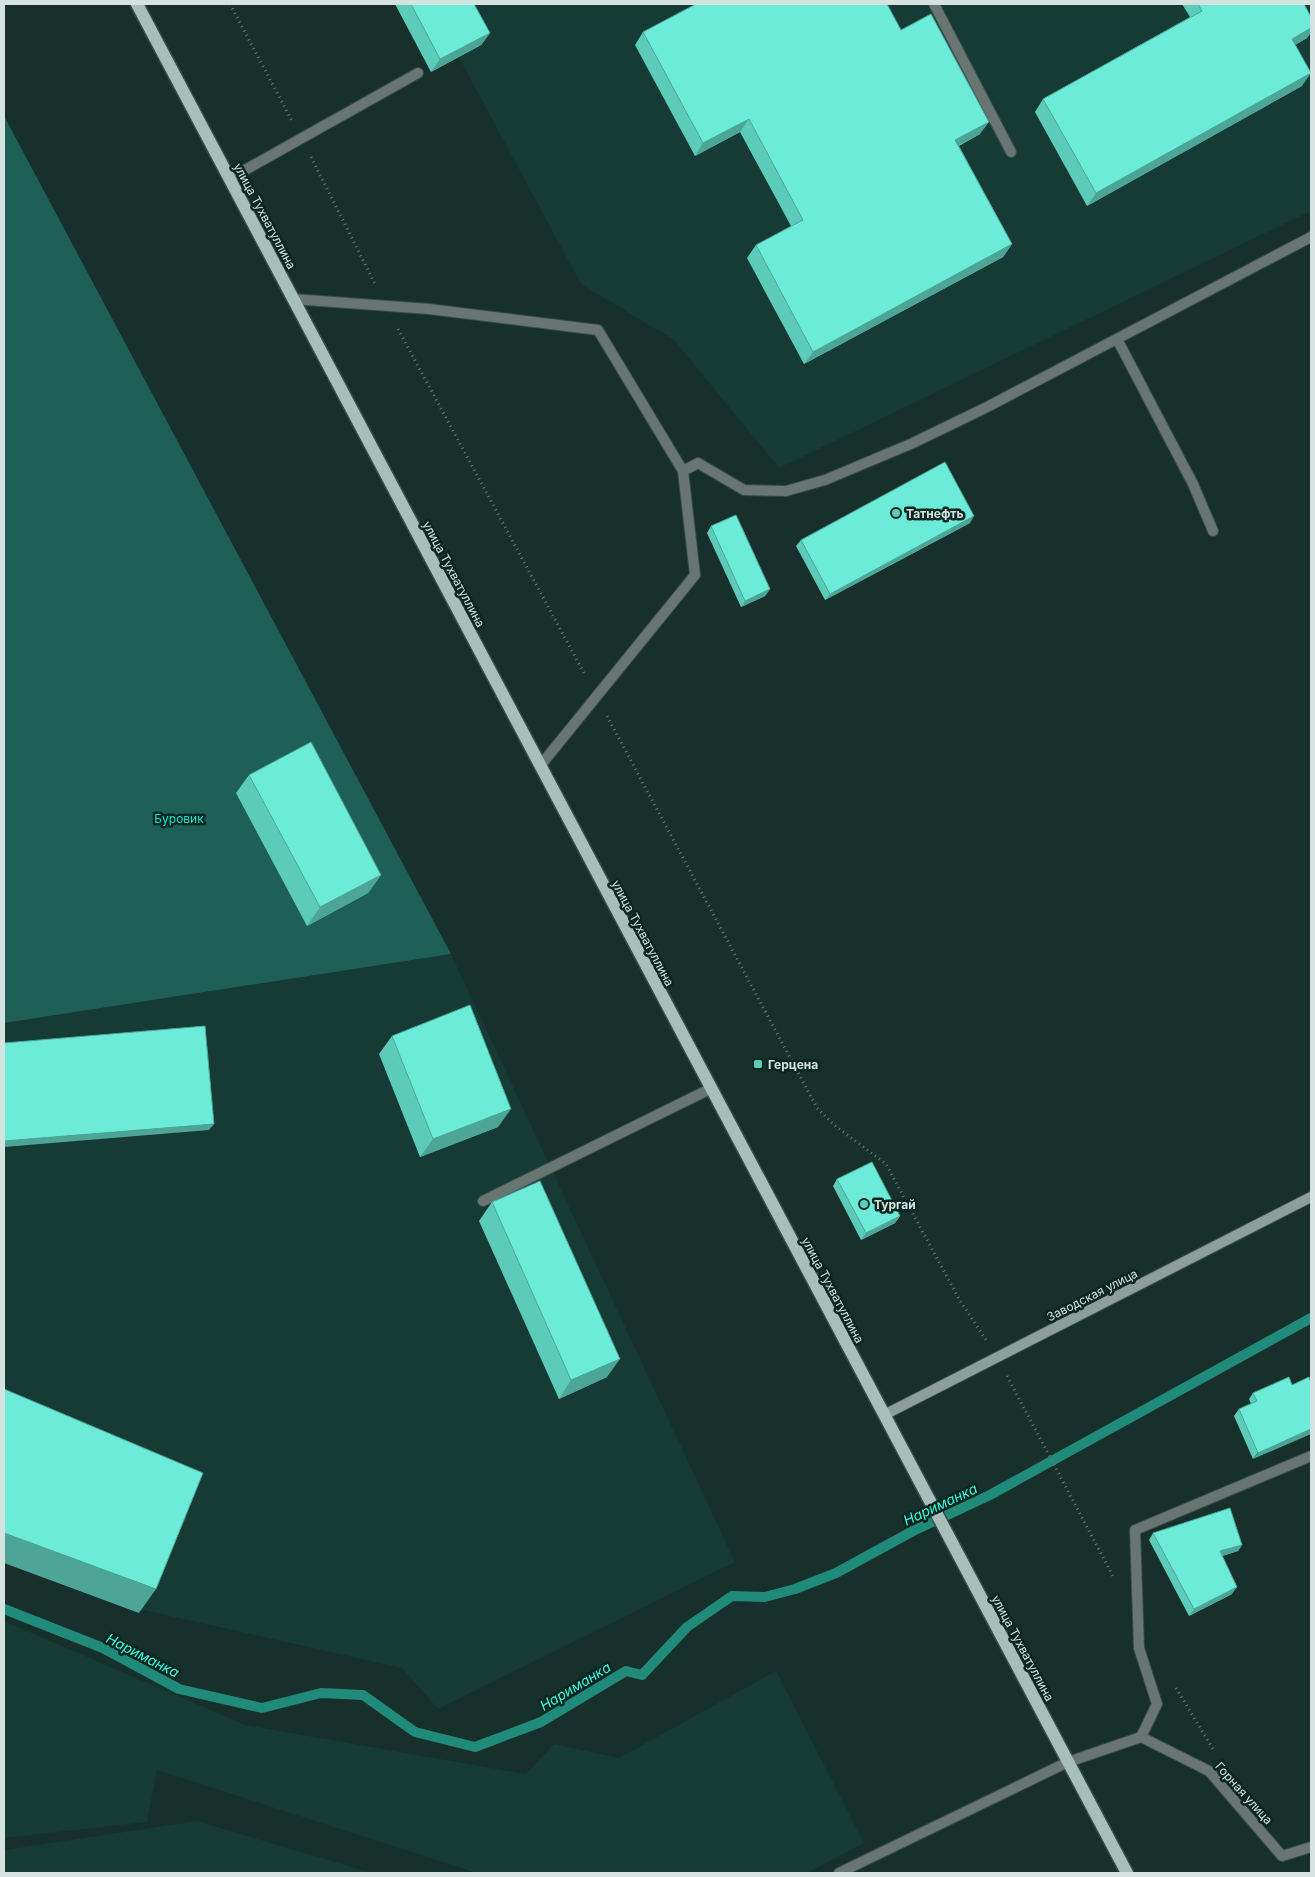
<svg xmlns="http://www.w3.org/2000/svg" width="1315" height="1877" font-family="Inter,sans-serif">
<style>
.built{fill:#163a34}
.green{fill:#1f6056}
.lines{fill:none;stroke-linecap:round;stroke-linejoin:round}
.stream{stroke:#208a7b;stroke-width:10}
.lane-casing{stroke:#354d48;stroke-width:12}
.street-casing{stroke:#354d48;stroke-width:12}
.secondary-casing{stroke:#354d48;stroke-width:12}
.primary-casing{stroke:#354d48;stroke-width:15}
.path{stroke:#677c77;stroke-width:3;stroke-dasharray:1 4;stroke-linecap:butt}
.lane{stroke:#697572;stroke-width:10}
.street{stroke:#697572;stroke-width:10}
.secondary{stroke:#8c9f9a;stroke-width:10}
.primary{stroke:#a6bfba;stroke-width:12}
.wall{fill:#5dcbba}
.shaded-wall{fill:#4ca597}
.building{fill:#6cecd8;stroke:#4ca597}
.poi-dot{fill:#5bcebb;stroke:#0c2622;stroke-width:2}
.labels{text-anchor:middle;dominant-baseline:central;stroke-width:5;stroke-linejoin:round;paint-order:stroke}
.street-label{font-size:12px;fill:#d4e3df;stroke:#0c2622}
.poi-label{font-size:12px;font-weight:bold;fill:#d4e3df;stroke:#0c2622;text-anchor:start}
.park-label{font-size:12px;fill:#12e7ce;stroke:#0c2622}
.water-label{font-size:14px;font-style:italic;fill:#3bf8de;stroke:#0c2622}
</style>
<rect width="100%" height="100%" fill="#17302b"/>
<!-- built -->
<path class="built" d="M430,4h881v207l-532,257 -105,-128 -93,-56z
M451,954l284,608 -297,147 -36,-41 -259,-58 -139,-53v-534z
M4,1621l241,104 281,49 28,-30 65,14 157,-87 88,172 -57,30h-330l-320,-103 -10,52 -143,16z
M197,1821l175,52h-368v-23z"/>
<!-- green -->
<path class="green" d="M4,116l447,838 -447,69z"/>
<g class="lines">
<!-- stream -->
<path class="stream" d="M4,1609l99,39 76,41 83,19 59,-15 42,2 52,37 60,15 66,-25 85,-51 16,4 45,-48 45,-31 33,1 30,-8 41,-16 77,-42 77,-36 321,-177"/>
<!-- lane casing -->
<g class="lane-casing">
<path id="lane" d="M934,4l77,148
M229,179l189,-106
M293,299l136,10 169,21 85,141 12,104 -155,191
M1117,339l76,145 20,47
M683,471l15,-8 46,27 42,1 39,-11 88,-37 74,-36 324,-170
M483,1201l227,-112
M839,1873l229,-111"/>
</g>
<!-- street casing -->
<g class="street-casing">
<path id="street" d="M1141,1737l16,-33 -18,-56 -4,-118 176,-74
M1068,1762l73,-25 68,34 73,85 29,-9"/>
</g>
<!-- secondary casing -->
<g class="secondary-casing">
<path id="secondary" d="M884,1415l427,-218"/>
</g>
<!-- primary casing -->
<g class="primary-casing">
<path id="primary" d="M137,4l990,1869"/>
</g>
<!-- path -->
<path class="path" d="M230,4l62,117
M311,157l64,127
M398,329l187,346
M607,716l210,392 17,17 52,39 73,135 27,41
M1007,1376l107,202
M1176,1688l37,61"/>
<!-- lane -->
<use href="#lane" class="lane"/>
<!-- street -->
<use href="#street" class="street"/>
<!-- secondary -->
<use href="#secondary" class="secondary"/>
<!-- primary -->
<use href="#primary" class="primary"/>
</g>
<!-- wall -->
<path class="wall" d="M395,4h79l16,29 -9,12 -50,27z
M1182,4h122l7,13v15l-4,6 -12,7 7,41 -215,120 -52,-94 8,-13 147,-82z
M901,30l79,104 -21,12 53,98 -9,13 -199,107 -57,-106 9,-13 35,-19 -51,-94 -45,24 -60,-111 8,-13z
M970,523l-145,77 -29,-54 5,-6z
M711,526l59,63 -5,7 -24,11 -34,-74z
M249,775l132,100 -13,18 -61,33 -71,-133z
M392,1036l106,91 -78,30 -41,-103z
M837,1179l63,37 -5,7 -34,17 -28,-54z
M492,1202l115,175 -48,22 -80,-178z
M1311,1383l-58,76 -19,-43 5,-7 12,-5 -2,-5 4,-6 39,-8z
M1153,1533l89,12 -4,6 -16,5 10,38 -43,22 -40,-76z"/>
<!-- shaded-wall -->
<path class="shaded-wall" d="M1311,28v4l-4,6 -24,14 9,-13z
M490,33l-9,12 -50,27 9,-13z
M1311,73l-9,13 -215,120 9,-13z
M749,119l-9,13 -45,24 8,-13z
M989,122l-9,12 -34,18 9,-12z
M1012,244l-9,13 -199,107 9,-12z
M974,516l-4,7 -145,77 5,-6z
M770,589l-5,7 -24,11 4,-6z
M381,875l-13,18 -61,33 13,-19z
M511,1109l-13,18 -78,30 13,-18z
M214,1124l-5,6 -205,17v-6z
M900,1216l-5,7 -34,17 5,-7z
M620,1359l-13,18 -48,22 12,-19z
M1311,1429v5l-58,25 5,-6z
M4,1533l152,56 -17,24 -135,-50z
M1242,1545l-4,6 -22,7 4,-7z
M1237,1587l-5,7 -43,22 5,-7z"/>
<!-- building -->
<path class="building" d="M411,4h63l16,29 -50,26z
M696,4h191l14,26 30,-16 58,108 -34,18 57,104 -199,108 -57,-107 47,-25 -54,-101 -46,24 -60,-111z
M1198,4h106l7,13v11l-19,11 19,34 -215,120 -53,-94 159,-88z
M945,462l29,54 -144,78 -29,-54z
M736,515l34,74 -25,12 -34,-75z
M311,742l70,133 -61,32 -71,-132z
M470,1005l41,104 -78,30 -41,-103z
M205,1026l9,98 -210,17v-98z
M872,1162l28,54 -34,17 -29,-54z
M540,1181l80,178 -49,21 -79,-178z
M1289,1377l3,8 17,-8 2,6v46l-53,24 -19,-44 18,-8 -4,-8z
M4,1389l199,84 -47,116 -152,-56z
M1230,1508l12,37 -22,6 17,36 -43,22 -41,-76z"/>
<!-- markers -->
<g class="poi-dot">
<circle cx="896" cy="513" r="5"/>
<rect x="753" y="1059" width="10" height="10" rx="2.5"/>
<circle cx="864" cy="1204" r="5"/>
</g>
<g class="labels">
<!-- street labels -->
<g class="street-label">
<text transform="translate(265 216) rotate(62)">улица Тухватуллина</text>
<text transform="translate(454 574) rotate(62)">улица Тухватуллина</text>
<text transform="translate(643 933) rotate(62)">улица Тухватуллина</text>
<text transform="translate(833 1290) rotate(62)">улица Тухватуллина</text>
<text transform="translate(1092 1295) rotate(-27)">Заводская улица</text>
<text transform="translate(1023 1648) rotate(62)">улица Тухватуллина</text>
<text transform="translate(1244 1793) rotate(48)">Горная улица</text>
</g>
<!-- poi labels -->
<g class="poi-label">
<text x="906" y="513">Татнефть</text>
<text x="768" y="1064">Герцена</text>
<text x="874" y="1204">Тургай</text>
</g>
<!-- park labels -->
<g class="park-label">
<text x="179" y="818">Буровик</text>
</g>
<!-- water labels -->
<g class="water-label">
<text transform="translate(940 1504) rotate(-25)">Нариманка</text>
<text transform="translate(143 1655) rotate(27)">Нариманка</text>
<text transform="translate(575 1686) rotate(-31)">Нариманка</text>
</g>
</g>
<!-- border -->
<rect width="1315" height="1877" fill="none" stroke="#d4e3df" stroke-width="10"/>
</svg>
